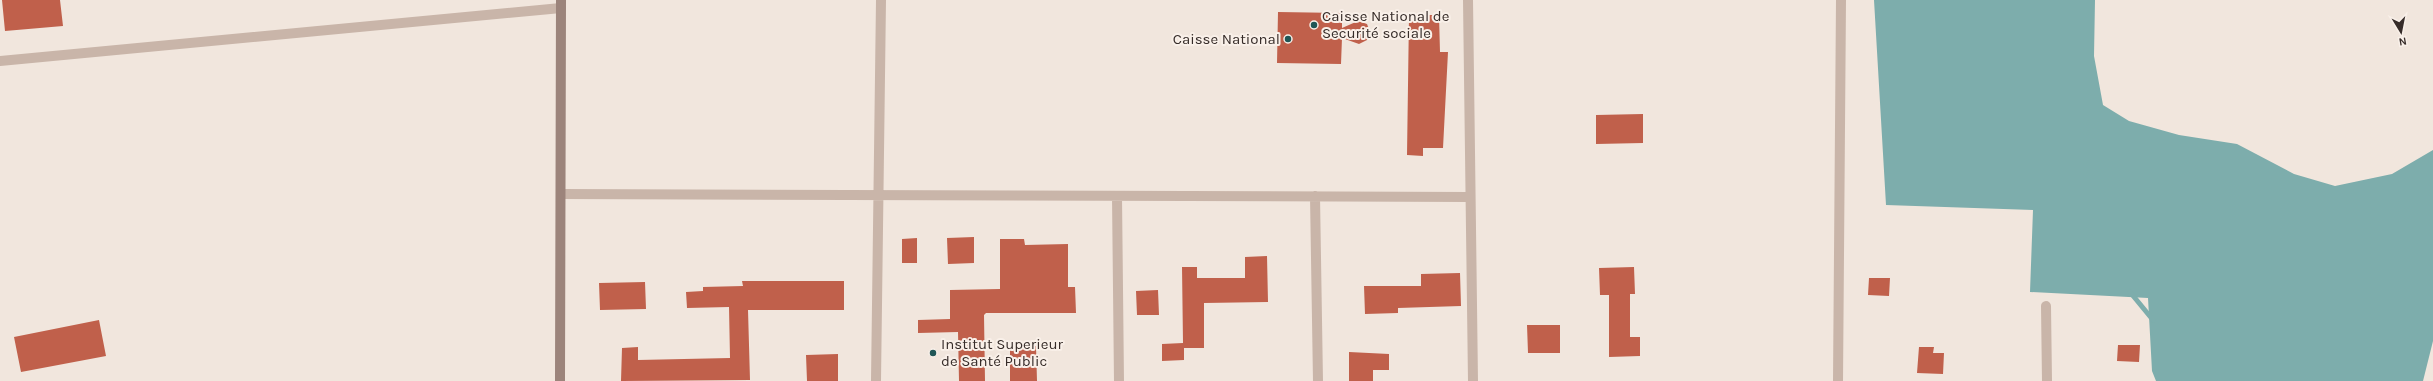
<svg xmlns="http://www.w3.org/2000/svg" width="2433" height="381" font-family="Karla,sans-serif">
<style>
.water{fill:#7dadac}
.lines{fill:none;stroke-linecap:round;stroke-linejoin:round}
.stream{stroke:#7dadac;stroke-width:5}
.building{fill:#c0604b}
.street{stroke:#c9b5a9;stroke-width:10}
.secondary{stroke:#9c847b;stroke-width:10}
.poi-dot{fill:#205656;stroke:#f9f0e9;stroke-width:1.5}
.labels{text-anchor:middle;dominant-baseline:central;stroke-width:4;stroke-linejoin:round;paint-order:stroke}
.poi-label{font-size:15px;fill:#362c29;stroke:#f9f0e9;text-anchor:start}
</style>
<rect width="100%" height="100%" fill="#f1e6dd"/>
<!-- water -->
<path class="water" d="M1874,0h221l-1,56 9,49 26,16 50,14 58,9 57,30 41,12 57,-12 41,-24v191l-10,40h-267l-4,-10 -4,-73 -118,-6 3,-82 -147,-5z"/>
<g class="lines">
<!-- stream -->
<path class="stream" d="M2130,292l23,28"/>
</g>
<!-- building -->
<path class="building" d="M2,0h58l3,26 -58,5z
M1278,12l64,1v15l16,-7 9,3 3,8 -3,8 -8,4 -17,-6 -1,26 -64,-1z
M1409,15h30l1,37h8l-5,96h-20v8l-16,-1z
M1643,114v29l-47,1v-29z
M974,237v26l-26,1 -1,-26z
M917,238v25h-15v-24z
M1000,239h24l1,6 43,-1v43h7l1,26h-90l-2,2 1,66h-26l-1,-49 -40,1v-13l32,-1v-29l50,-1z
M1267,256l1,46 -64,1v45h-20v12l-22,1v-17l21,-1 -1,-76h15v11h48v-21z
M1634,267l1,27h-5v43h10v19l-31,1v-62h-9l-1,-27z
M1460,273l1,33 -63,2v5l-33,1 -1,-28h57v-12z
M1869,278h21l-1,18 -21,-1z
M742,281h102v29h-96l2,70 -129,1 1,-33 16,-1v13l92,-2 -1,-51 -42,1 -1,-16 17,-1v-4l40,-1z
M645,282l1,27 -46,1 -1,-27z
M1158,290l1,25h-22l-1,-24z
M99,320l7,36 -85,16 -7,-35z
M1527,325h33v28h-32z
M2118,345h22l-1,17 -22,-1z
M1010,346h26l1,35h-27z
M1919,347h15l-1,6h11l-1,21 -26,-1z
M1349,352l40,2v16h-16v11h-24z
M838,354v27h-31l-1,-26z"/>
<g class="lines">
<!-- street -->
<path class="street" d="M1468,0l5,381
M0,61l561,-53
M561,194l908,3
M1117,196l2,185
M1315,196l3,185
M2046,306l1,75
M876,381l5,-381
M1838,381l3,-381"/>
<!-- secondary -->
<path class="secondary" d="M560,381l1,-381"/>
</g>
<!-- markers -->
<g class="poi-dot">
<circle cx="1314" cy="25" r="4"/>
<circle cx="1288" cy="39" r="4"/>
<circle cx="933" cy="353" r="4"/>
</g>
<g class="labels">
<!-- poi labels -->
<g class="poi-label">
<text x="1322" y="16">Caisse National de<tspan x="1322" dy="17">Securité sociale</tspan></text>
<text x="1280" y="39" text-anchor="end">Caisse National</text>
<text x="941" y="344">Institut Superieur<tspan x="941" dy="17">de Santé Public</tspan></text>
</g>
</g>
<!-- north arrow -->
<g transform="translate(2401 32) rotate(170)" stroke="#f9f0e9" stroke-width="3" paint-order="stroke">
<path d="M0-3L7 15L0 10L-7 15Z" fill="#362c29"/>
<text y="-6" font-size="11" font-weight="bold" text-anchor="middle" fill="#362c29">N</text>
</g>
</svg>
